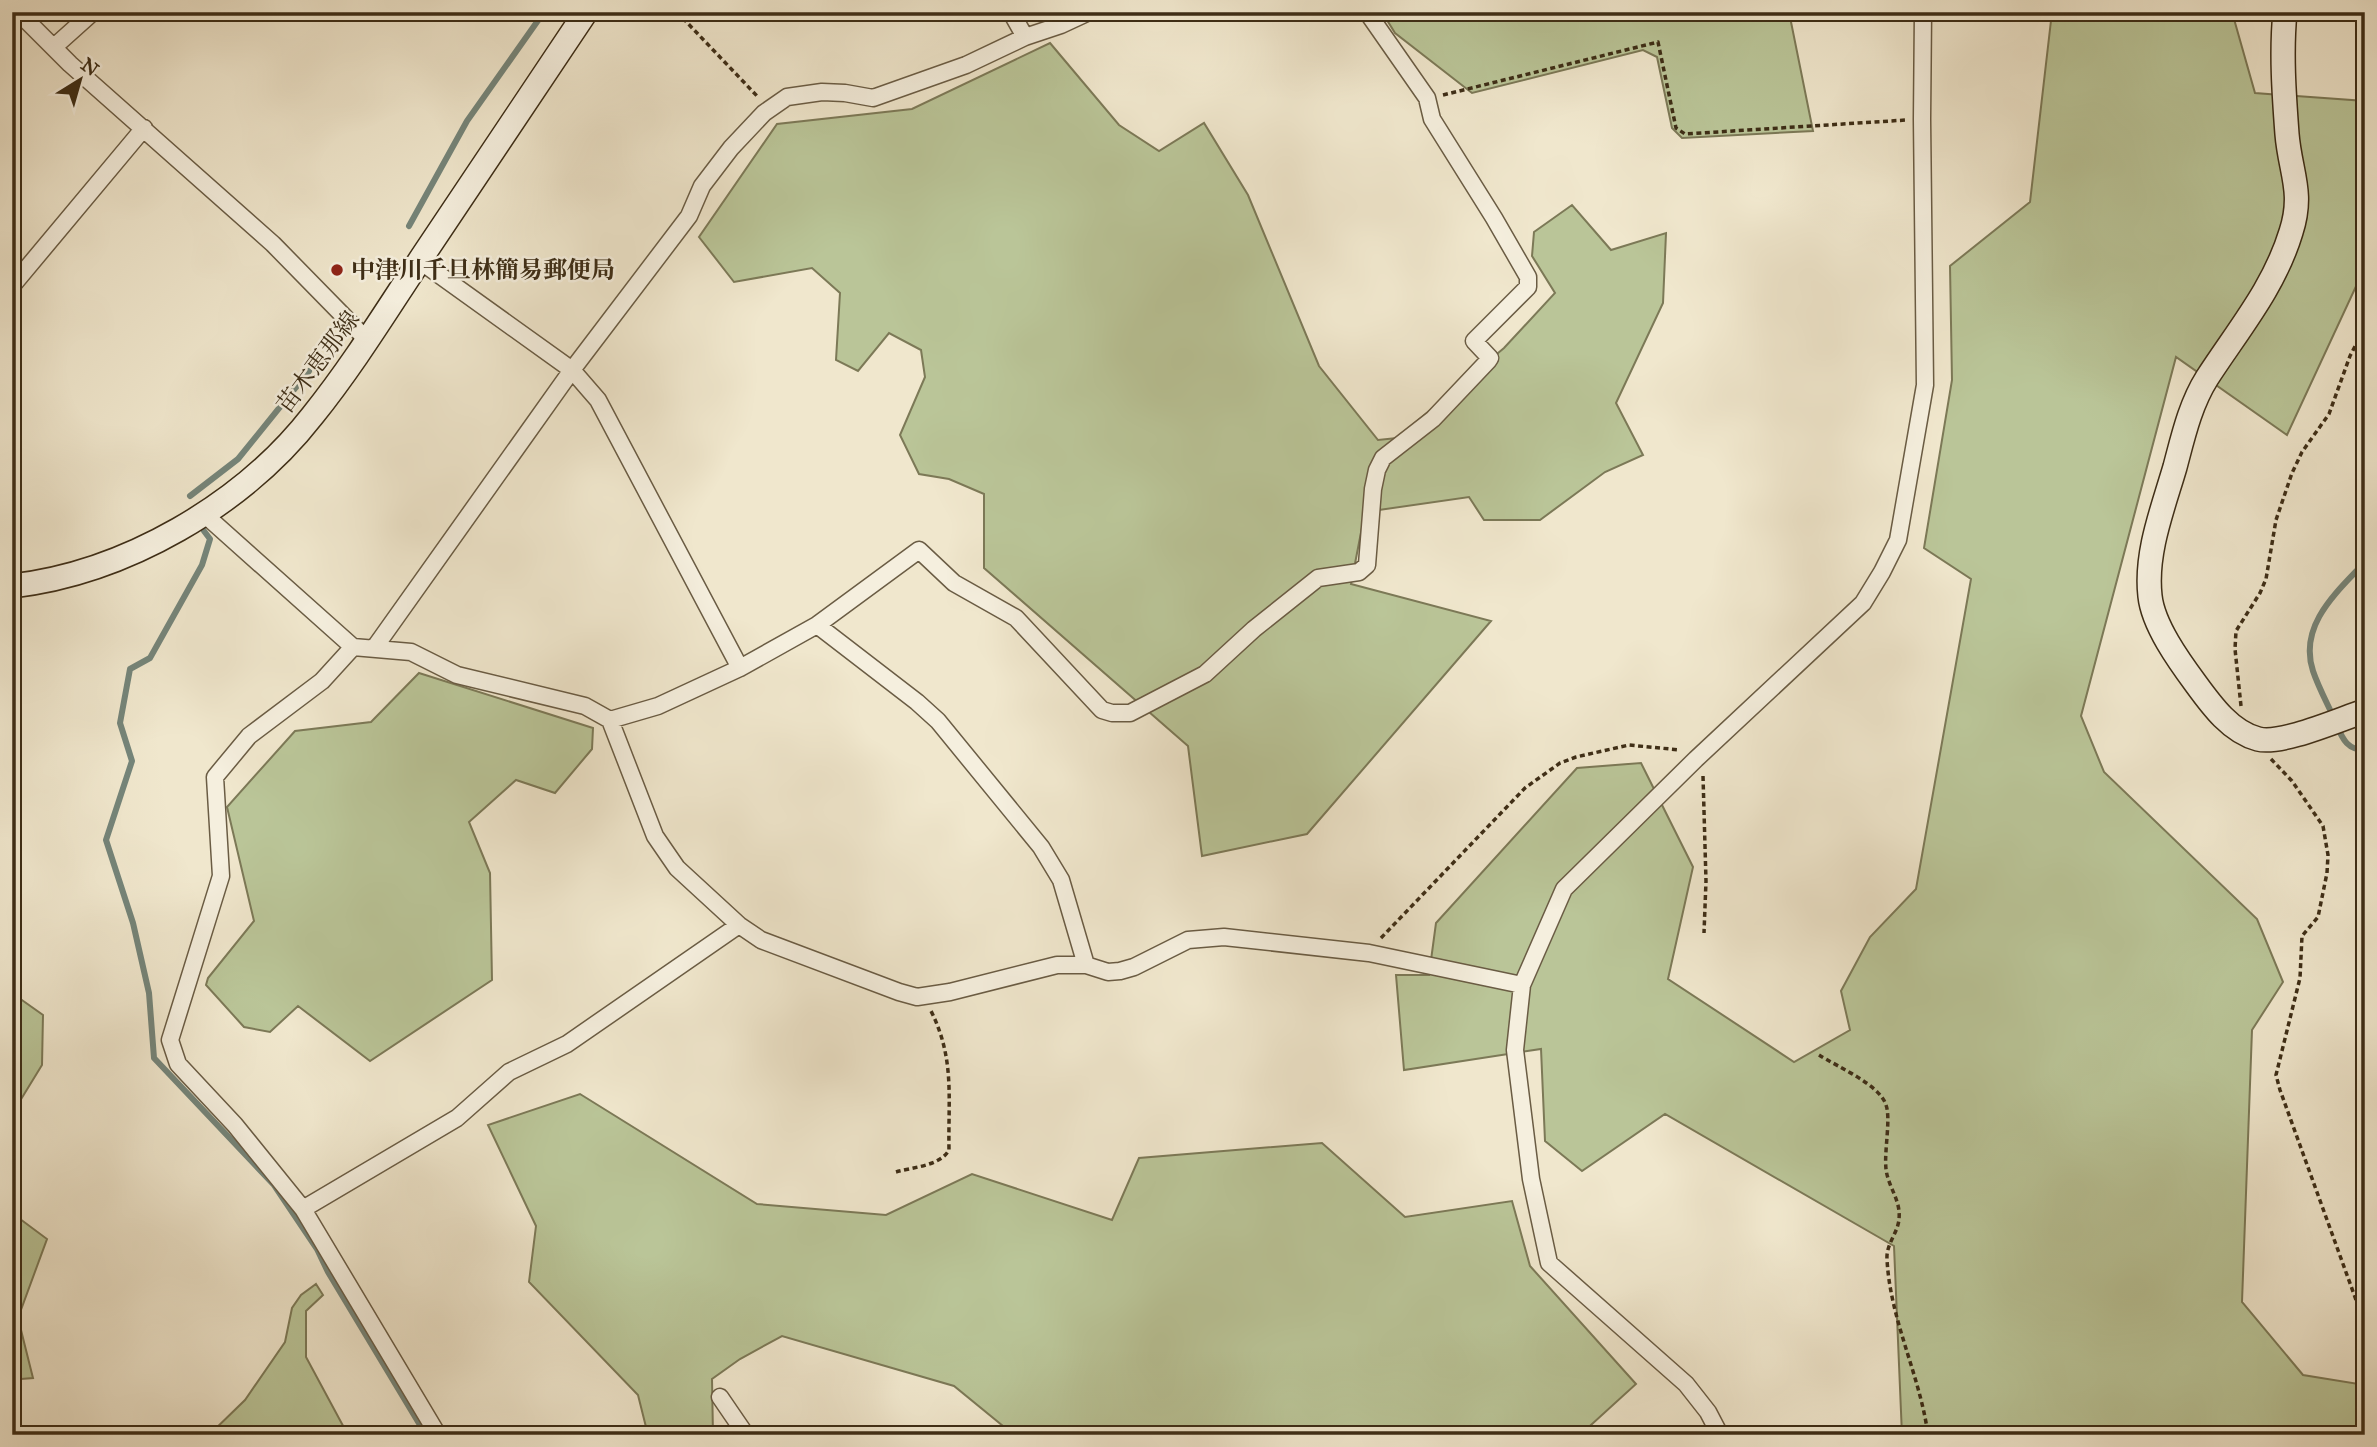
<svg xmlns="http://www.w3.org/2000/svg" width="2377" height="1447" font-family="'IM FELL Great Primer','Noto Serif JP',serif">
<style>
.green{fill:#bac598;stroke:#7c7957;stroke-width:2}
.lines{fill:none;stroke-linecap:round;stroke-linejoin:round}
.stream{stroke:#75857a;stroke-width:6}
.street-casing{stroke:#6a5c44;stroke-width:19}
.secondary-casing{stroke:#3d2d16;stroke-width:26}
.path{stroke:#3d2d16;stroke-width:3.5;stroke-dasharray:5 3.5;stroke-linecap:butt}
.street{stroke:#f5efde;stroke-width:16}
.secondary{stroke:#f5efde;stroke-width:23}
.poi-dot{fill:#8f2418;stroke:#f5efde;stroke-width:2.5}
.labels{text-anchor:middle;dominant-baseline:central;stroke-width:5;stroke-linejoin:round;paint-order:stroke}
.poi-label{font-size:24px;font-weight:bold;fill:#3d2d16;stroke:#f5efde;text-anchor:start}
.street-label{font-size:24px;fill:#3d2d16;stroke:#f5efde}
</style>
<rect width="100%" height="100%" fill="#f0e7cd"/>
<filter id="stains"><feTurbulence type="fractalNoise" baseFrequency=".00286" numOctaves="4"/><feColorMatrix values="0 0 0 0 .2 0 0 0 0 .09 0 0 0 0 .02 0 0 0 .5 -.17"/></filter>
<radialGradient id="worn" r=".72"><stop offset=".6" stop-color="#630" stop-opacity="0"/><stop offset="1" stop-color="#630" stop-opacity=".3"/></radialGradient>
<!-- green -->
<path class="green" d="M1382,12h407l24,119 -131,7 -10,-10 -15,-71 -14,-7 -171,43 -77,-60z
M2052,12h180l23,81 110,8v166l-78,168 -111,-78 -95,359 23,56 153,147 26,63 -31,48 -10,272 61,73 62,10v50h-463l-8,-189 -229,-132 -83,57 -37,-30 -4,-92 -137,21 -8,-95h33l7,-52 141,-155 64,-5 52,104 -25,112 126,83 56,-32 -9,-39 29,-54 46,-48 55,-310 -47,-31 28,-168 -2,-114 80,-64z
M1050,43l69,82 40,26 45,-28 44,72 71,171 59,74 19,-2 107,-90 51,-55 -23,-37 2,-24 38,-27 39,45 55,-17 -3,70 -47,100 27,52 -38,17 -65,48h-56l-15,-23 -104,15 -14,72 140,37 -184,213 -105,22 -14,-110 -204,-178v-74l-35,-15 -30,-5 -19,-39 25,-58 -4,-27 -32,-17 -31,38 -22,-11 4,-67 -28,-25 -78,14 -35,-45 78,-113 135,-15z
M419,673l174,55 -1,21 -37,44 -39,-13 -47,42 21,51 2,107 -122,81 -72,-55 -28,26 -26,-5 -38,-42 2,-7 46,-57 -27,-114 68,-76 76,-9z
M12,993l31,22 -1,50 -30,49z
M580,1094l177,110 129,11 86,-41 140,46 27,-62 183,-15 83,74 107,-16 18,65 106,118 -56,51h-566l-60,-49 -172,-50 -42,23 -28,20 1,56h-65l-10,-40 -109,-113 7,-56 -48,-101z
M12,1213l35,26 -29,79 15,60 -12,1 -9,-8z
M316,1284l7,11 -17,16v46l42,78h-139l36,-35 40,-58 7,-34 9,-13z"/>
<g class="lines">
<!-- stream -->
<path class="stream" d="M409,226l58,-105 77,-109
M190,496l48,-37 71,-88
M204,531l6,8 -8,26 -52,93 -20,11 -10,54 12,38 -26,79 27,83 16,70 5,65 120,127 43,64 11,23 98,163
M2333,716c-7,-15 -15,-30 -20,-45 -15,-46 24,-79 52,-109
M2337,726c6,14 11,24 28,24"/>
<!-- street casing -->
<g class="street-casing">
<path id="street" d="M18,12l52,52 203,180 95,97
M1011,12l14,25
M54,47l39,-35
M420,261l152,109 26,30 142,268
M12,286l132,-158
M204,514l149,133 58,5 46,23 128,31 25,14 45,116 22,32 62,57 22,15 138,52 18,5 33,-5 107,-27h29l22,7 12,-1 14,-4 54,-27 36,-3 145,16 153,32
M817,625l102,-75 35,33 62,35 86,92 10,3h18l75,-39 49,-45 64,-51 41,-6 8,-7 6,-76 4,-19 6,-12 50,-39 55,-58 2,-3 -16,-17 54,-54v-10l-34,-59 -62,-99 -5,-21 -60,-86
M353,647l-31,34 -73,55 -34,41 6,99 -51,164 8,24 57,61 68,84 135,226
M375,647l197,-277 117,-154 13,-30 29,-38 33,-35 23,-16 35,-5 23,1 28,5 93,-33 59,-28 36,-12 28,-13
M610,720l48,-14 82,-38 77,-43 100,77 21,19 103,126 20,33 25,85
M303,1209l154,-91 52,-46 58,-28 172,-119
M720,1397l26,38
M1720,1435l-12,-23 -22,-28 -137,-121 -18,-84 -16,-129 7,-65 42,-96 132,-130 167,-156 19,-31 16,-32 27,-155 -3,-266 1,-107"/>
</g>
<!-- secondary casing -->
<g class="secondary-casing">
<path id="secondary" d="M2285,12c-4,40 -1,82 2,122 3,38 17,58 4,98 -17,56 -53,98 -84,146 -17,27 -24,59 -32,89 -12,41 -30,86 -25,129 3,29 29,65 46,88 16,22 35,48 62,55 24,6 82,-20 107,-28
M12,586c113,-13 231,-81 301,-171 41,-51 75,-107 111,-161 54,-80 108,-161 162,-242"/>
</g>
<!-- path -->
<path class="path" d="M677,12l81,85
M1443,95l215,-53 18,86 9,6 221,-14
M2241,706l-6,-57 1,-18 24,-38 6,-14 10,-59 16,-47 10,-21 27,-38 21,-58 15,-29
M2271,759l21,22 31,45 5,29 -1,18 -9,44 -16,19 -2,42 -24,97 4,15 84,232
M1703,776l3,105 -2,52
M1381,938l144,-150 35,-25 16,-6 53,-12 51,5
M1819,1055c19,12 61,30 67,50 5,14 -2,46 0,64 2,18 15,31 13,50 -1,14 -13,25 -12,40 3,61 33,116 41,176
M896,1172c17,-5 44,-6 53,-22 -1,-52 6,-91 -18,-139"/>
<!-- street -->
<use href="#street" class="street"/>
<!-- secondary -->
<use href="#secondary" class="secondary"/>
</g>
<!-- markers -->
<circle class="poi-dot" cx="337" cy="270" r="7"/>
<g class="labels">
<!-- poi labels -->
<g class="poi-label">
<text x="351" y="270">中津川千旦林簡易郵便局</text>
</g>
<!-- street labels -->
<g class="street-label">
<text transform="translate(318 362) rotate(-53)">苗木恵那線</text>
</g>
</g>
<!-- margin -->
<rect width="2377" height="1447" fill="none" stroke="#f0e7cd" stroke-width="42"/>
<rect x="14" y="14" width="2349" height="1419" fill="none" stroke="#3d2d16" stroke-width="3.5"/>
<rect x="21" y="21" width="2335" height="1405" fill="none" stroke="#3d2d16" stroke-width="2"/>
<!-- north arrow -->
<g transform="translate(80 80) rotate(37)" stroke="#f5efde" stroke-width="5" paint-order="stroke">
<path d="M0-5L12 26L0 18L-12 26Z" fill="#3d2d16"/>
<text y="-10" font-size="19" font-weight="bold" text-anchor="middle" fill="#3d2d16">N</text>
</g>
<rect width="100%" height="100%" filter="url(#stains)"/>
<rect width="100%" height="100%" fill="url(#worn)"/>
</svg>
